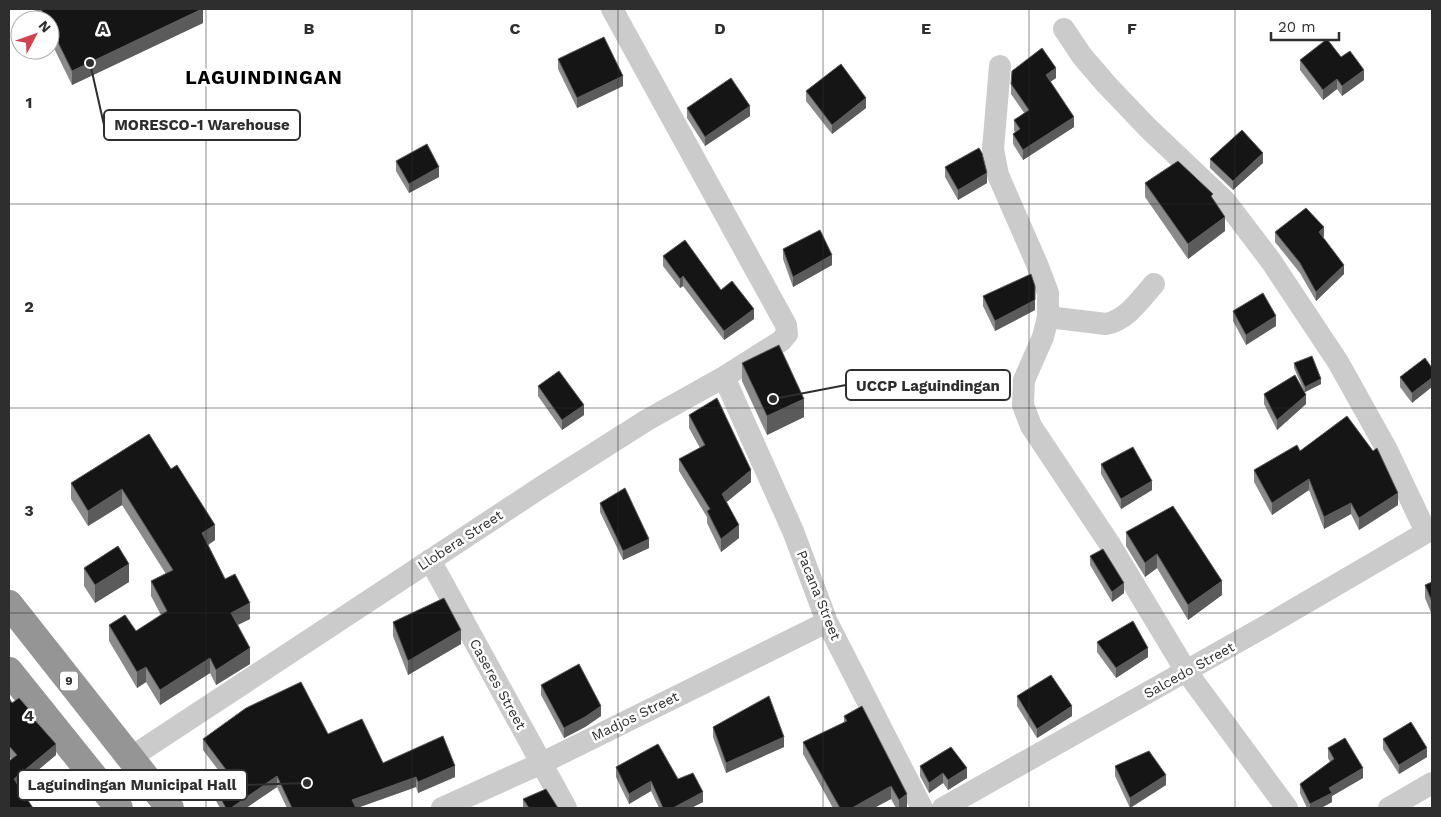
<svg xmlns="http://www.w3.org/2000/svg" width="1441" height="817" font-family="'Work Sans',sans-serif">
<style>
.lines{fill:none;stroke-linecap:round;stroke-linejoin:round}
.minor{stroke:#cbcbcb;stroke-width:22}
.highway{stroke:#959595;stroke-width:28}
.wall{fill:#8a8a8a}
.shaded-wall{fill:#5b5b5b}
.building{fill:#151515;stroke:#5b5b5b}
.grid{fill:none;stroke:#2e2e2e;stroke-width:1;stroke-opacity:0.55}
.labels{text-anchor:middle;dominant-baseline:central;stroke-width:5;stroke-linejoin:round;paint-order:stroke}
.shield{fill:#fff;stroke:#6d6d6d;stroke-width:1}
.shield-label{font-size:12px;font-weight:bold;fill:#2e2e2e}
.street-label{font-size:14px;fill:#2e2e2e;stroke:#fff}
.district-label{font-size:19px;font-weight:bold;letter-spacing:1px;fill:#000;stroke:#fff}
.grid-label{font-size:16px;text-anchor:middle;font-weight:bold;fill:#2e2e2e;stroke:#fff;stroke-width:5;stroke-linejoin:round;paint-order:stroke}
.leader{fill:none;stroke:#2e2e2e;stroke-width:2}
.callout-dot{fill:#2e2e2e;stroke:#fff;stroke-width:2}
.callout{fill:#fff;stroke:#2e2e2e;stroke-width:2}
.callout-label{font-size:15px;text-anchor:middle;font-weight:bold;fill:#2e2e2e}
</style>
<rect width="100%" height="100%" fill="#fff"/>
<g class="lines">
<!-- minor -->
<path class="minor" d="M1064,29l18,27 24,28 42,44 78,74 45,59 67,101 48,86 40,84
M1000,66l-7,83 5,26 39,89 11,29v24l-5,20 -19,43 -1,25 8,21 78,117 77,128 101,137
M1048,317l58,7c21,-4 34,-24 48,-40
M724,377l69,154 34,91 95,186
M430,560l136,248
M130,758l413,-272 104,-66 77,-43 57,-36 6,-7 -1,-9 -174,-316
M442,808l100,-45 285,-141
M943,808l328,-185 161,-94
M1389,808l43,-25"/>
<!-- highway -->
<path class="highway" d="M9,604l161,204
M9,671l110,137"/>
</g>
<!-- wall -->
<path class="wall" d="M34,9h169v14l-131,62 -22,-45v-20h-10z
M1341,57l23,23 -22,16 -5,-7 -14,11 -23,-30v-10z
M558,59l65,27 -46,22 -19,-39z
M1056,78l-6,3 24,46 -51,33 -10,-16v-10l2,-2 -1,-2v-10l11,-6 -14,-20v-10z
M806,91l60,17 -34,26 -26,-33z
M687,108l63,8 -45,30 -18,-28z
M1210,159l53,4 -30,27 -23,-22z
M396,161l43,16 -30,16 -13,-22z
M945,167l42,16 -29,17 -13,-23z
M1145,183l80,48 -37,28 -43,-62z
M1275,232l49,4 -1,1 21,37 -28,27 -16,-28 -25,-31z
M783,249l49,16 -39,22 -10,-28z
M663,256l58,34 33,29 -30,21 -41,-54 -3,2 -17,-22z
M983,296l52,14 -40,21 -12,-25z
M1233,311l43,15 -30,19 -13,-24z
M1425,358l-13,45 -12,-16v-10z
M742,363l62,54 -37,18 -25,-54z
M1294,363l27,21 -16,8 1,12 -29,26 -13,-26v-10l40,-3 -10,-23z
M538,386l46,29 -22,15 -24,-34z
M689,415l62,67 -25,20 13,36 -18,14 -14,-29v-6l-28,-46v-12l21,-11 -11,-20z
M149,434l66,106 -7,5 17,34 25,40 -12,6 12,39 -34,21 -6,-12 -50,32 -14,-23 -9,6 -28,-47v-16l27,6 25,-16 -10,-19v-15l15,-7 -44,-69 -34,21 -17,-27v-16z
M1300,451l98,54 -39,25 -8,-16 -27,15 -15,-39 -37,25 -18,-33v-12z
M1101,464l51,26 -31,19 -20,-35z
M600,503l49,45 -26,12 -23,-48z
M1126,532l96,63 -34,25 -31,-52 -12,9 -19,-31z
M1090,556l34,37 -12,9 -22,-37z
M84,568l45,14 -34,21 -11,-17z
M1432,582v33l-7,-17v-13z
M393,622l68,22 -53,31 -15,-39z
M1097,642l51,15 -32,21 -19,-26z
M541,685l60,31 -16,11 -21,11 -23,-43z
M1017,696l55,20 -35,22 -20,-32z
M9,698l3,5 22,16 22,36 -37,31 -10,22 2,-49 -2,-2z
M844,716l63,91 -2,1h-9l-5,-9 -17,9h-41l-30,-54v-12l41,-19z
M713,727l71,20 -58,26 -13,-36z
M328,734l55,29 72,14 -37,16 -2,-6 -59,21h-70l-10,-21 -31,21h-26l-9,-16v-10l11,-7 -19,-25v-11z
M1383,739l44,18 -28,17 -16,-25z
M1328,748l35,30 -31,18v6l-11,6h-14l-7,-15v-9l30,-22 -2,-4z
M920,766l47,12 -19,12 -5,-7 -14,10 -9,-17z
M1115,766l51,19 -36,23 -15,-32z
M616,767l62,12 25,23 -12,6h-32l-8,-17 -22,13 -13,-27z
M523,799l35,9h-35z"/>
<!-- shaded-wall -->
<path class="shaded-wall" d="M203,9v14l-131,62v-14z
M1056,68v10l-10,7v-10z
M1364,70v10l-22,16v-10z
M623,76v10l-46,22v-10z
M1337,79v10l-14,11v-10z
M866,98v10l-34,26v-9z
M750,106v10l-45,30v-9z
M1074,117v10l-51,33v-10z
M1263,153v10l-30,27v-9z
M439,167v10l-30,16v-9z
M987,173v10l-29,17v-10z
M1225,217v14l-37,28v-15z
M1324,227v9l-5,5v-9z
M832,255v10l-39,22v-10z
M1344,265v9l-28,27v-9z
M683,276v10l-3,2v-9z
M1035,300v10l-40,21v-10z
M754,309v10l-30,21v-9z
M1276,316v10l-30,19v-10z
M1432,378v9l-20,16v-10z
M1321,379v5l-16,8v-5z
M1306,395v9l-29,26v-10z
M804,399v18l-37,18v-19z
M584,405v10l-22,15v-10z
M751,470v12l-29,24v-12z
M1309,479v11l-37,25v-12z
M1152,481v9l-31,19v-10z
M122,489v16l-34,21v-15z
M1398,493v12l-39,25v-12z
M1351,503v11l-27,15v-12z
M215,525v15l-13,9v-16z
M739,525v13l-18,14v-13z
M649,539v9l-26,12v-9z
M1157,554v14l-12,9v-14z
M129,564v18l-34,21v-18z
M1222,581v14l-34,25v-15z
M1124,583v10l-12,9v-10z
M250,603v16l-19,9v-15z
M461,630v14l-53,31v-14z
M250,648v16l-34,21v-15z
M1148,648v9l-32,21v-10z
M210,658v15l-50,32v-15z
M146,667v15l-9,6v-16z
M601,706v10l-16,11 -21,11v-10z
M1072,706v10l-35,22v-9z
M784,737v10l-58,26v-10z
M56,744v11l-42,35v-11z
M1427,748v9l-28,17v-9z
M455,766v11l-37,16v-11z
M967,768v10l-19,12v-10z
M1363,768v10l-31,18v6l-11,6h-11v-4l19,-16z
M943,773v10l-14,10v-10z
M1166,775v10l-36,23v-10z
M277,776v11l-31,21h-15z
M416,777v10l-59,21h-5v-8z
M651,781v10l-22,13v-10z
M891,786v13l-17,9h-22z
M703,792v10l-12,6h-18z
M907,794v13l-2,1h-6v-8z"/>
<!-- building -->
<path class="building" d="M41,9h161l-130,62 -22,-45v-6h-3z
M604,37l19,39 -46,22 -19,-39z
M1327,39l14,18 9,-6 14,19 -22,16 -5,-7 -14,11 -23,-30z
M1042,48l14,20 -10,7 28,42 -51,33 -10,-16 7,-5 -6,-9 15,-10 -18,-26 1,-13z
M841,64l25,34 -34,27 -26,-34z
M731,78l19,28 -45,31 -18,-29z
M1242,130l21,23 -30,28 -23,-22z
M427,144l12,23 -30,17 -13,-23z
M979,148l3,5 5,20 -29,17 -13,-23z
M1178,161l35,33 -2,2 14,21 -37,27 -43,-61z
M1306,208l18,19 -5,5 25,33 -28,27 -16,-29 -25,-31z
M820,230l12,25 -39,22 -10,-28z
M685,240l36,50 11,-9 22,28 -30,22 -41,-55 -3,3 -17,-23z
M1031,274l4,12v14l-40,21 -12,-25z
M1263,293l13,23 -30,19 -13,-24z
M779,345l25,54 -37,17 -25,-53z
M1312,356l9,23 -16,8 -11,-24z
M1425,358l7,10v10l-20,15 -12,-16z
M559,371l25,34 -22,15 -24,-34z
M1295,375l11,20 -29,25 -13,-26z
M717,398l34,72 -29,24 17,31 -18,14 -14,-28 3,-2 -31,-50 26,-14 -16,-30z
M1347,416l26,35 4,-3 21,45 -39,25 -8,-15 -27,14 -15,-38 -37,24 -18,-33 43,-25 3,6z
M149,434l22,35 6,-4 38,60 -13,8 23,46 10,-5 15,29 -19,10 19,35 -34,22 -6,-12 -50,32 -14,-23 -9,5 -28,-47 16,-10 11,16 31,-20 -16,-30 22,-11 -51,-81 -34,22 -17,-28z
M1133,447l19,34 -31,18 -20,-35z
M625,488l24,51 -26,12 -23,-48z
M1173,506l49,75 -34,24 -31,-51 -12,9 -19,-31z
M118,546l11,18 -34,21 -11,-17z
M1103,549l21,34 -12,9 -22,-36z
M1432,582v20l-7,-17z
M444,598l17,32 -53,31 -15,-39z
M1133,621l15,27 -32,20 -19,-26z
M579,664l22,42 -16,11 -21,11 -23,-43z
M1051,675l21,31 -35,23 -20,-33z
M301,682l27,52 34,-15 21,44 60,-27 12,30 -37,16 -2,-5 -64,23 4,8h-64l-15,-32 -46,32h-5l-15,-26 16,-11 -24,-32 43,-31z
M769,696l15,41 -58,26 -13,-36z
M9,698l3,5 7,-5 15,17 -2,2 24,27 -42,35 19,29h-24v-47l8,-6 -8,-9z
M862,706l45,88 -8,6 -8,-14 -39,22h-12l-37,-66 44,-21 -3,-5z
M1411,722l16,26 -28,17 -16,-26z
M1345,738l18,30 -34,20 3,5 -22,11 -10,-20 34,-25 -6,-11z
M658,744l20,35 15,-6 10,19 -30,16h-10l-12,-27 -22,13 -13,-27z
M951,747l16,21 -19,12 -5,-7 -14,10 -9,-17z
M1149,751l17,24 -36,23 -15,-32z
M546,789l12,19h-29l-6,-9z"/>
<!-- grid -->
<path class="grid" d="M206,9v799M412,9v799M618,9v799M823,9v799M1029,9v799M1235,9v799M9,204h1423M9,408h1423M9,613h1423"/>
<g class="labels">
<!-- shield labels -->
<rect class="shield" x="60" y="671.5" width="18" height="19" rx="4"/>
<g class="shield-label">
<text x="69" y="681">9</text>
</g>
<!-- street labels -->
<g class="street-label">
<text transform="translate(460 540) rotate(-33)">Llobera Street</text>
<text transform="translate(819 595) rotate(68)">Pacana Street</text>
<text transform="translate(1189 670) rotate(-29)">Salcedo Street</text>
<text transform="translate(498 684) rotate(61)">Caseres Street</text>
<text transform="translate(635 716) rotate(-26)">Madjos Street</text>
</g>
<!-- district labels -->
<g class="district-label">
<text x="264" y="77">LAGUINDINGAN</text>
</g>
</g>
<g class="grid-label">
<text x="103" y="34">A</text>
<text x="309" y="34">B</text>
<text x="515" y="34">C</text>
<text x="720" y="34">D</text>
<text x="926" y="34">E</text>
<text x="1132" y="34">F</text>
<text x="29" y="108">1</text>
<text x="29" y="312">2</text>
<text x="29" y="516">3</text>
<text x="29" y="721">4</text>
</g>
<!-- callouts -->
<path class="leader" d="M90 63L104 125M773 399L846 385M307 783L247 785"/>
<g class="callout-dot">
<circle cx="90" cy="63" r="5"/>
<circle cx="773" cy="399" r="5"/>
<circle cx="307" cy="783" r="5"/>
</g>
<g class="callout">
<rect x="104" y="110" width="196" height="30" rx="5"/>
<rect x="846" y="370" width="164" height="30" rx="5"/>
<rect x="18" y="770" width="229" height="30" rx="5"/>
</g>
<g class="callout-label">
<text x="202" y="130">MORESCO-1 Warehouse</text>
<text x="928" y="391">UCCP Laguindingan</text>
<text x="132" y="790">Laguindingan Municipal Hall</text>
</g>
<!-- border -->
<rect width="1441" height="817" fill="none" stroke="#2e2e2e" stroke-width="20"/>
<!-- north arrow -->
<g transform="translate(35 35) rotate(49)"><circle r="24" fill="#ffffff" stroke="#ababab"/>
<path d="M0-4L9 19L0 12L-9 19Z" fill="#d04450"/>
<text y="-8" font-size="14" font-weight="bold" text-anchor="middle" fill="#2e2e2e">N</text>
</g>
<!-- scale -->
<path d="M1271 32v8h68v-8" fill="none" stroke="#2e2e2e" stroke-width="2.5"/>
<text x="1278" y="32" font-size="15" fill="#2e2e2e" stroke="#ffffff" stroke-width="4" paint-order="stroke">20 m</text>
</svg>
